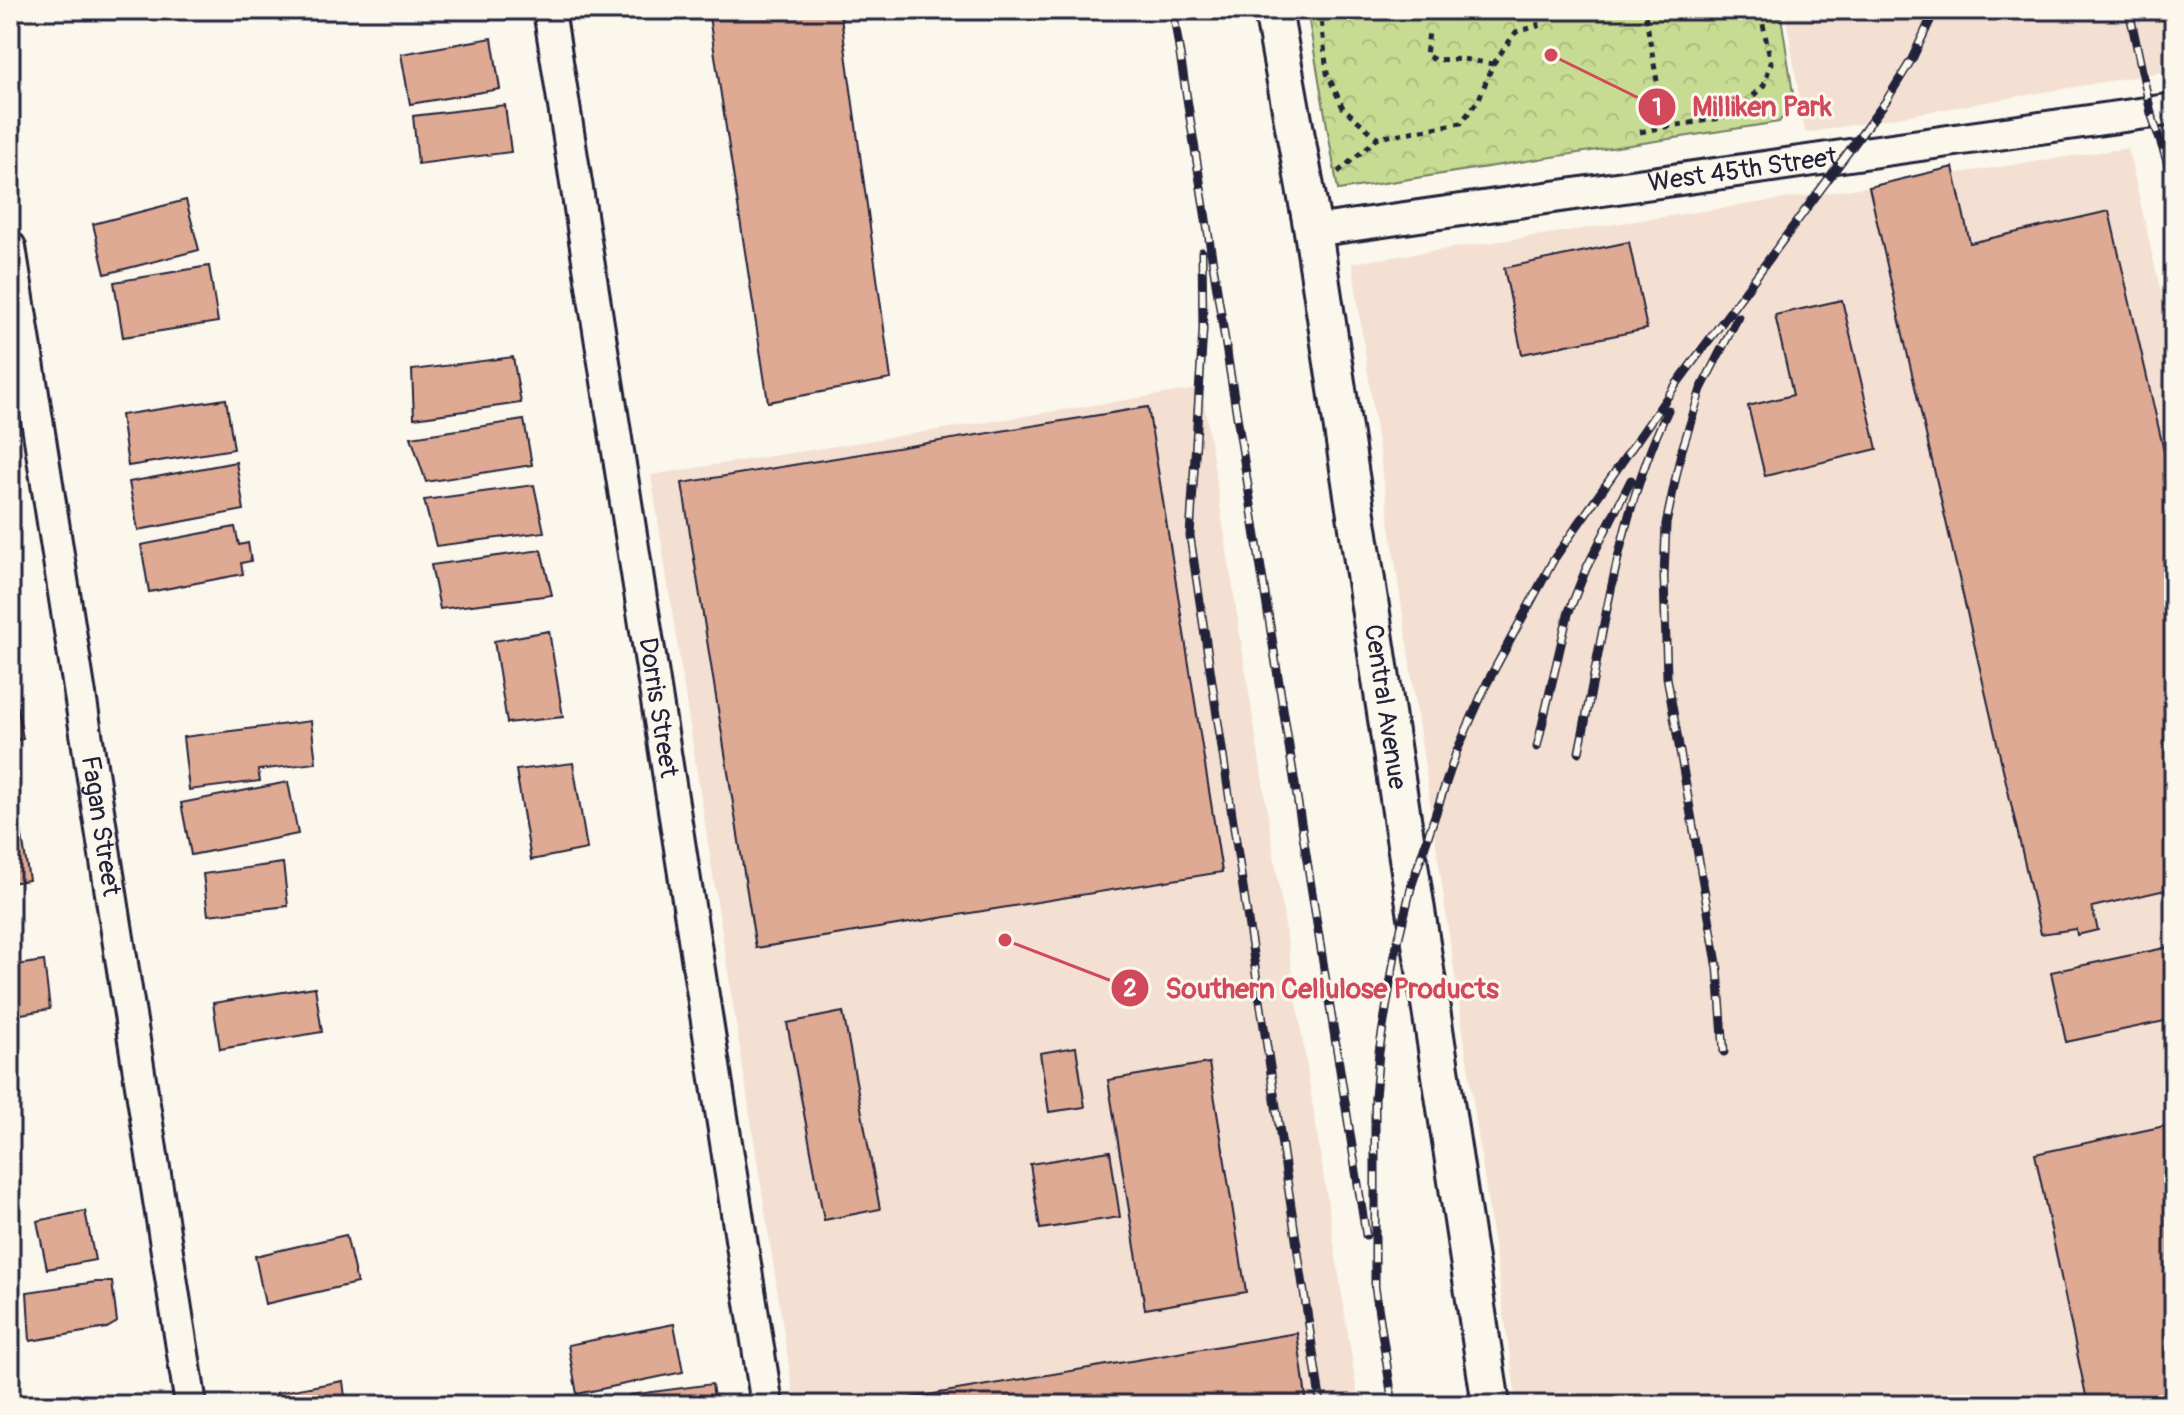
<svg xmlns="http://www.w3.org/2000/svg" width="2184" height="1415" font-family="Pangolin,sans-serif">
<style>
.built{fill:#f3e0d2}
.park{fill:url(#park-crowns);stroke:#747f66;stroke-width:2}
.building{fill:#dfaa94;stroke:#22223b;stroke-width:2}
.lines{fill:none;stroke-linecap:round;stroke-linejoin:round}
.minor-casing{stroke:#22223b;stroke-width:36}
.tertiary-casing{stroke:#22223b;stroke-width:42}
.path{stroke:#22223b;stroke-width:5;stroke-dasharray:6 6;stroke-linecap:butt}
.minor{stroke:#fbf7ec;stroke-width:30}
.tertiary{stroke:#fbf7ec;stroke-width:36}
.rail-casing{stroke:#22223b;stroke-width:9}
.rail{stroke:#fbf7ec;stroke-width:6;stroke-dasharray:18;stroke-linecap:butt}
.labels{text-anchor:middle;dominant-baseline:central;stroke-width:6;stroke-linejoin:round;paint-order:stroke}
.street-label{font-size:26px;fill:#22223b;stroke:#fbf7ec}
.leader{fill:none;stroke:#d1495b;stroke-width:3}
.callout-dot{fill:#d1495b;stroke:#fbf7ec;stroke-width:3}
.mark-label{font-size:24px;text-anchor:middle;font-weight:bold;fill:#fff}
.callout-label{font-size:28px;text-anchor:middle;font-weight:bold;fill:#d1495b;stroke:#fbf7ec;stroke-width:6;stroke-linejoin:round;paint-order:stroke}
</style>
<defs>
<pattern id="park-crowns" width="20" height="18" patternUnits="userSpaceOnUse" patternTransform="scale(2)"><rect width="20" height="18" fill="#c7dc92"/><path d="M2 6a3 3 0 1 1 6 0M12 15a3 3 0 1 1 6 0" fill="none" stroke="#abbc7f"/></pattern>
</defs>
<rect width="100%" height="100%" fill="#fbf7ec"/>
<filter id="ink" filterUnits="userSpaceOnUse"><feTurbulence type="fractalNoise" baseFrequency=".0125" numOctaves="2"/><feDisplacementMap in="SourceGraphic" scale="16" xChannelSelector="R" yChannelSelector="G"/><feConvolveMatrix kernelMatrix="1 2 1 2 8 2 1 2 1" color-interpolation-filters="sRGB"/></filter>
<g filter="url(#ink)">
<!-- built -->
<path class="built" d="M1785,10h389v60l-369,63z
M2128,148l38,167 8,13v1077h-657l-165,-1142z
M1202,388l157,1017h-564l-144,-930z
M10,428l11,63 -11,1z"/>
<!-- park -->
<path class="park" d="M1307,10h473l14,90 -15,22 -441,68z"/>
<!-- building -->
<path class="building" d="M708,10h132l51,369 -123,23z
M492,38l8,51 -90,15 -9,-50z
M505,105l6,47 -93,12 -5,-48z
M1953,167l17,76 139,-32 65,284v393l-82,19 6,23 -21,5 -1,-6 -35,5 -172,-747z
M186,200l13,50 -94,24 -12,-50z
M1629,242l18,87 -125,25 -18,-86z
M209,266l9,56 -95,15 -9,-55z
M1842,300l35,149 -112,27 -17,-70 45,-11 -18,-80z
M513,357l8,46 -107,15 -2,-48z
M226,399l8,50 -106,17 -7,-51z
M1148,407l74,465 -466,76 -74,-465z
M524,420l8,45 -106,17 -15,-45z
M236,462l8,48 -106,20 -9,-48z
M534,485l10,47 -108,14 -12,-46z
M235,527l4,18 9,-2 3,18 -10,2 2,11 -94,18 -8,-47z
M541,550l11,45 -112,14 -9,-44z
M549,631l14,86 -56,6 -13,-82z
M15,692l8,47 -13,2v-48z
M311,721l5,42 -58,7 2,11 -71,9 -6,-53z
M573,763l14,86 -56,11 -15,-90z
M10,765l8,48 -8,1z
M288,782l10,52 -107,21 -10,-52z
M21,830l8,50 -19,3v-51z
M283,863l5,43 -80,9 -5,-41z
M2174,946v73l-108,23 -15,-70z
M44,961l6,48 -40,7v-50z
M315,987l7,45 -102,17 -7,-46z
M843,1012l37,197 -56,11 -37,-197z
M1076,1047l9,60 -36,5 -9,-59z
M1209,1063l37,229 -101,17 -37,-229z
M2174,1124v281h-86l-53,-251z
M1110,1151l10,66 -80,12 -10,-65z
M85,1211l10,49 -48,9 -10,-48z
M346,1235l11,48 -92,21 -10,-48z
M96,1282h16l5,40 -10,6 -77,13 -3,-49z
M674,1324l9,48 -106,22 -9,-49z
M1297,1333l10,72h-439z
M343,1381l3,24h-68l-2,-12z
M712,1384l3,21h-85l-1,-10z"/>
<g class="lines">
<!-- minor casing -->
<g class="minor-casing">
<g id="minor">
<path id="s1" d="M549,10l218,1395"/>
<path id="s2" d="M1313,231l861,-122"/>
<path id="s3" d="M10,247l181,1158"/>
</g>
</g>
<!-- tertiary casing -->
<g class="tertiary-casing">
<g id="tertiary">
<path id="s4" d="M1273,10l40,221 178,1174"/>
</g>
</g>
<!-- path -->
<path class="path" d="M1320,10l7,63 16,35 35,30
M1493,64l23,-32 22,-6 -1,-16
M1665,127l56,-9 24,-14 19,-19 7,-22 -11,-53
M1640,132l25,-5 -19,-109 -5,-8
M1338,172l40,-34 83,-15 18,-24 14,-35 -30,-5 -28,1 -9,-5 3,-23"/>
<!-- minor -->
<use href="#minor" class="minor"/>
<!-- tertiary -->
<use href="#tertiary" class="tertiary"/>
<!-- rail casing -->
<g class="rail-casing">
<path id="rail" d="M1173,10l193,1225
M2129,10l22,103 23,69
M1202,252l1,78 -13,206 131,869
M1537,747l31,-133 18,-45 45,-89
M1579,752c24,-114 38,-236 89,-342
M1724,1052l-6,-83 -51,-292 -3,-100 2,-53 15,-71 20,-64 37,-72
M1393,1405l-18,-118v-190l4,-45 17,-103 16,-65 44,-131 31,-70 67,-124 121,-173 211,-285 26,-42 23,-49"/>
</g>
<!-- rail -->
<use href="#rail" class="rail"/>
</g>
</g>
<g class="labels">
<!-- street labels -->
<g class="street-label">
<text stroke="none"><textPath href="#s2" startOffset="434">West 45th Street</textPath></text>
<text stroke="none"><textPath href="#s4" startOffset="706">Central Avenue</textPath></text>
<text stroke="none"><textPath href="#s1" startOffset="706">Dorris Street</textPath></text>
<text stroke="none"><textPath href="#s3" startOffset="586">Fagan Street</textPath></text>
</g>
</g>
<!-- callouts -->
<path class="leader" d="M1551 55L1657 107M1005 940L1130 988"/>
<g class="callout-dot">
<circle cx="1551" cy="55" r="8"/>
<circle cx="1005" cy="940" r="8"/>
<circle cx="1657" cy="107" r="20"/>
<circle cx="1130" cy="988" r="20"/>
</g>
<g class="mark-label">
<text x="1657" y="115">1</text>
<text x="1130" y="996">2</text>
</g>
<g class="callout-label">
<text x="1762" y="116">Milliken Park</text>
<text x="1332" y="998">Southern Cellulose Products</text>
</g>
<!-- margin -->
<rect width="2184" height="1415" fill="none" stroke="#fbf7ec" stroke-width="40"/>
<rect x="20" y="20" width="2144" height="1375" fill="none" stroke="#22223b" stroke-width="3" filter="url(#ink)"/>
</svg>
